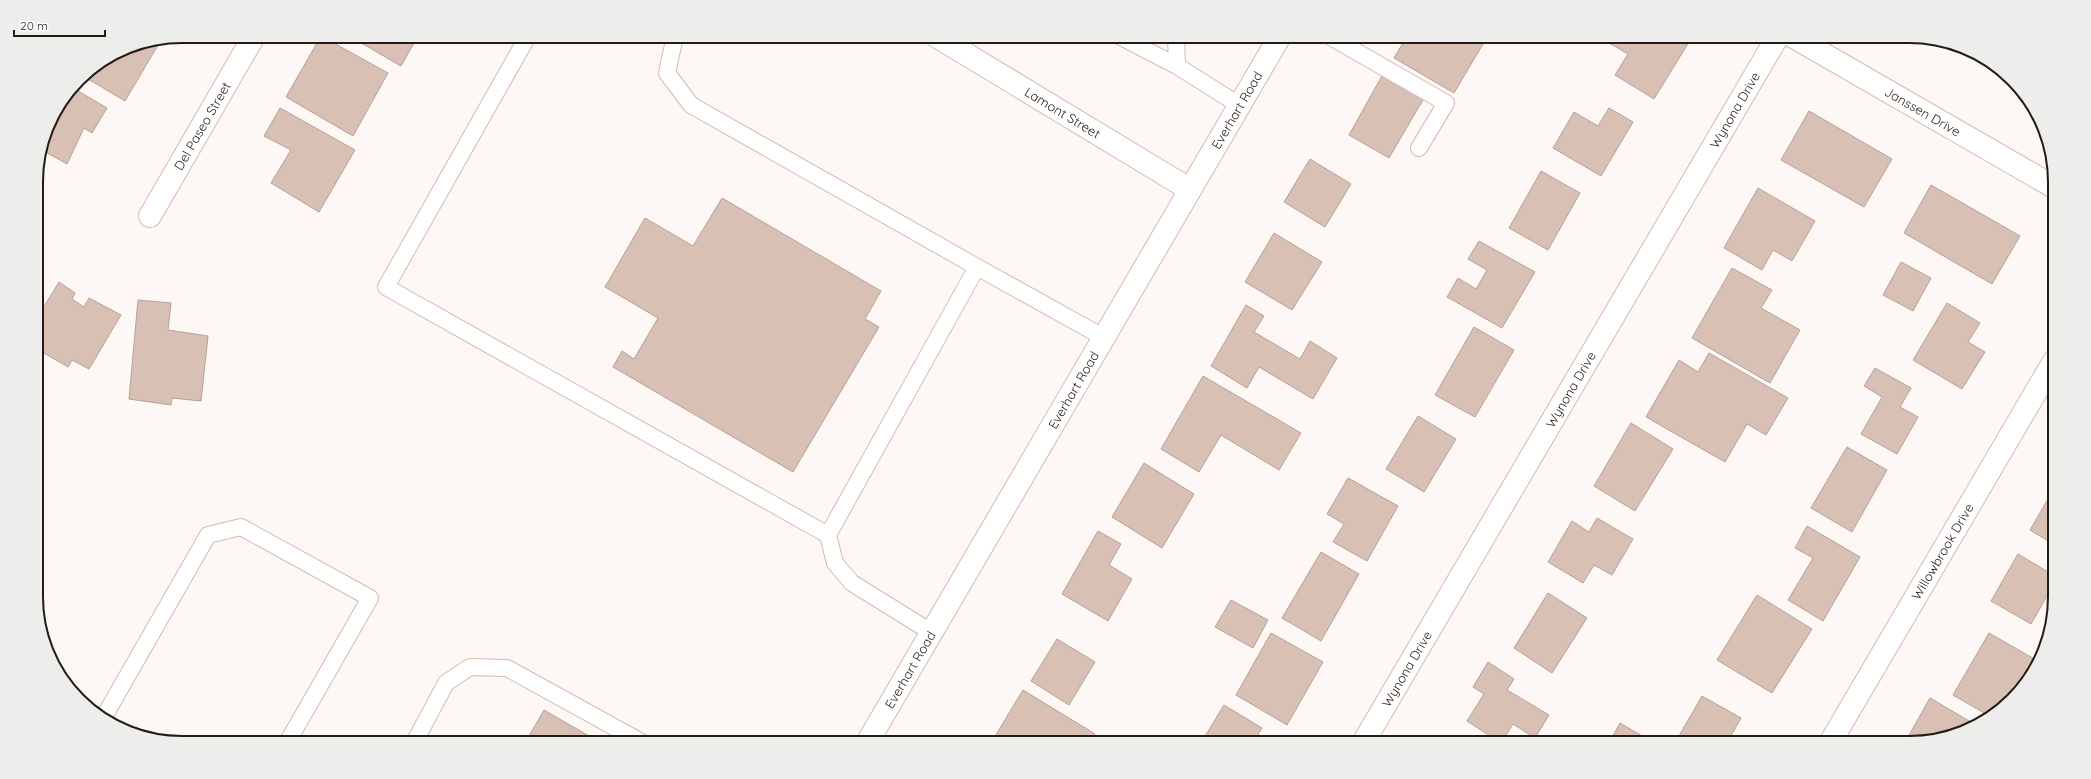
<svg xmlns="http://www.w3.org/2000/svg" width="2091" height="779" font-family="Quicksand,sans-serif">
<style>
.building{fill:#d9c0b5;stroke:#b8a095}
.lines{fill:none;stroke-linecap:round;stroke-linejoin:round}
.lane-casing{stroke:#d4bbb0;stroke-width:18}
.street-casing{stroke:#d4bbb0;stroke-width:24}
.secondary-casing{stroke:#d4bbb0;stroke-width:24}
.lane{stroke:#fff;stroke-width:16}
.street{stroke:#fff;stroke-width:22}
.secondary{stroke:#fff;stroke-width:22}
.labels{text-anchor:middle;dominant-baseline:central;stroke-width:3;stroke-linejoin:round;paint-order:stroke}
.street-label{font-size:13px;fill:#241b17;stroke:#fff}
.rim{fill:none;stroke:#241b17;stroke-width:2}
</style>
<rect width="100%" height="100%" fill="#fdf7f5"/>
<!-- building -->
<path class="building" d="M321,36l67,37 -35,63 -67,-39z
M358,36h60l-17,30 -45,-26z
M1407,36h73l6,3 -32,54 -60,-35z
M1613,36h77l2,1 -38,62 -39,-24 13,-21 -19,-11z
M161,40l-36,61 -42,-25 2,-4 41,-25z
M1383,74l41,24 -35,60 -40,-23z
M73,88l34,20 -15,25 -8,-5 -17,36 -25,-14 9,-33z
M280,108l75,42 -36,62 -48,-29 20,-33 -27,-14z
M1609,108l24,14 -32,54 -48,-28 21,-36 24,14z
M1809,111l83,48 -28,48 -83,-47z
M1310,159l41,25 -26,43 -41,-25z
M1541,171l39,22 -32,57 -39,-22z
M1931,185l89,51 -28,48 -88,-51z
M1758,188l57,33 -23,40 -19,-11 -11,20 -38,-22z
M722,198l159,93 -16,28 14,8 -86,145 -180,-105 9,-16 12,8 24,-41 -53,-31 40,-69 48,28z
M1274,233l48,29 -30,48 -47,-28z
M1479,241l56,31 -33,56 -55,-31 11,-19 18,11 11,-19 -19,-11z
M1901,262l30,16 -18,33 -30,-16z
M1732,268l40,22 -11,18 39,22 -30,53 -78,-45z
M59,282l16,11 -3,6 12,8 5,-9 32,17 -32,54 -17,-9 -4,7 -31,-18v-31z
M138,300l33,3 -3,27 40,6 -7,65 -29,-3 -1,7 -42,-6z
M1947,303l33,20 -12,19 17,10 -23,37 -49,-29z
M1246,305l18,11 -10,16 46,27 10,-18 27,17 -24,41 -54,-32 -12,21 -36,-22z
M1474,327l40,23 -39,67 -40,-22z
M1709,353l79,45 -22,37 -19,-11 -22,38 -79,-45 33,-57 19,12z
M1875,368l36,20 -11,19 18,10 -21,37 -36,-20 21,-37 -18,-11z
M1203,376l98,57 -22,37 -58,-35 -22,37 -38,-23z
M1418,416l38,23 -32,53 -38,-23z
M1631,423l42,26 -38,62 -41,-25z
M1847,447l40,23 -35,62 -41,-24z
M1144,463l50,31 -32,54 -50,-31z
M1348,478l50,28 -31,55 -34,-19 11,-18 -17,-10z
M2055,487v58l-25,-15z
M1597,518l36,21 -21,36 -18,-10 -11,18 -35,-21 24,-41 17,11z
M1807,526l53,31 -37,64 -35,-21 25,-42 -18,-10z
M1098,531l23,13 -12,21 23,14 -24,42 -46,-27z
M1321,552l38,22 -38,67 -39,-23z
M2018,554l37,22v6l-24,42 -40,-23z
M1548,593l39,25 -35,55 -38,-25z
M1757,595l55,34 -40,64 -55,-33z
M1231,600l37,20 -15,28 -38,-21z
M1271,633l52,29 -36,63 -51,-30z
M1989,633l47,27 -18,32 -20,21 -7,4 -38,-22z
M1057,639l38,23 -26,43 -38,-24z
M1488,662l26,17 -7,11 42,25 -14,23 -22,-14 -12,19 -34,-22 17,-27 -11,-7z
M1023,690l72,44 -6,9h-98z
M1702,696l39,22 -14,25h-52z
M1930,698l46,27 -20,10 -37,8 -11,-6z
M1224,705l38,23 -9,15h-52z
M544,710l57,33h-76z
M1620,723l34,20h-45z
M1540,735l14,8h-19z"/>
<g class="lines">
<!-- lane casing -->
<g class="lane-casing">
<path id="lane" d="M528,36l-142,251 442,248
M675,36l-8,37 24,32 286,162
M1119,36l58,30
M1176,36l1,30 62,39
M1329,36l117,67 -27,45
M931,632l-79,-49 -17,-20 -7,-28 149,-268 126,70
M105,715l103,-180 33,-8 129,71 -83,145
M414,743l32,-60 24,-16 37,1 136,75"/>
</g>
<!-- street casing -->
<g class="street-casing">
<g id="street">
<path id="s1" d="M936,36l253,153"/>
<path id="s2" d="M1792,36l262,151"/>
<path id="s3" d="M150,216l104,-180"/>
<path id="s4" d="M1363,743l415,-707"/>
<path id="s5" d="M1830,743l224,-382"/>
</g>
</g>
<!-- secondary casing -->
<g class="secondary-casing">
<g id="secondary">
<path id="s6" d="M867,743l413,-707"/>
</g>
</g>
<!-- lane -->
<use href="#lane" class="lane"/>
<!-- street -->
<use href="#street" class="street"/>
<!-- secondary -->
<use href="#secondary" class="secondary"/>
</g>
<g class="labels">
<!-- street labels -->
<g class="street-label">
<text stroke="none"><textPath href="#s6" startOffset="733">Everhart Road</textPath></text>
<text stroke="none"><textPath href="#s4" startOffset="734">Wynona Drive</textPath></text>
<text stroke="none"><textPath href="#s2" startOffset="151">Janssen Drive</textPath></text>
<text stroke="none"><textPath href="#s1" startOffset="148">Lamont Street</textPath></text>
<text stroke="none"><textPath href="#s3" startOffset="104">Del Paseo Street</textPath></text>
<text stroke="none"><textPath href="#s6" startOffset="409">Everhart Road</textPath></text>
<text stroke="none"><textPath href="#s4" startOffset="410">Wynona Drive</textPath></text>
<text stroke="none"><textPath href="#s5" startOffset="222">Willowbrook Drive</textPath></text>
<text stroke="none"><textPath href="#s6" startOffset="85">Everhart Road</textPath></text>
<text stroke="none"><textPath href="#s4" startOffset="86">Wynona Drive</textPath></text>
</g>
</g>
<!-- crop -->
<path d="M0 0H2091V779H0ZM182 43H1909A139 139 0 0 1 2048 182V597A139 139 0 0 1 1909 736H182A139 139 0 0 1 43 597V182A139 139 0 0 1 182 43Z" fill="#ededec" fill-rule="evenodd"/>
<path class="rim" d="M182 43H1909A139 139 0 0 1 2048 182V597A139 139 0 0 1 1909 736H182A139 139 0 0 1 43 597V182A139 139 0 0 1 182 43Z"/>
<!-- scale -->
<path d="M14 30v6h91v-6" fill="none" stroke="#241b17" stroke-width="2"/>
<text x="20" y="30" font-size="12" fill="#241b17" stroke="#ffffff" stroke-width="3" paint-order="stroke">20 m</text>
</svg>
